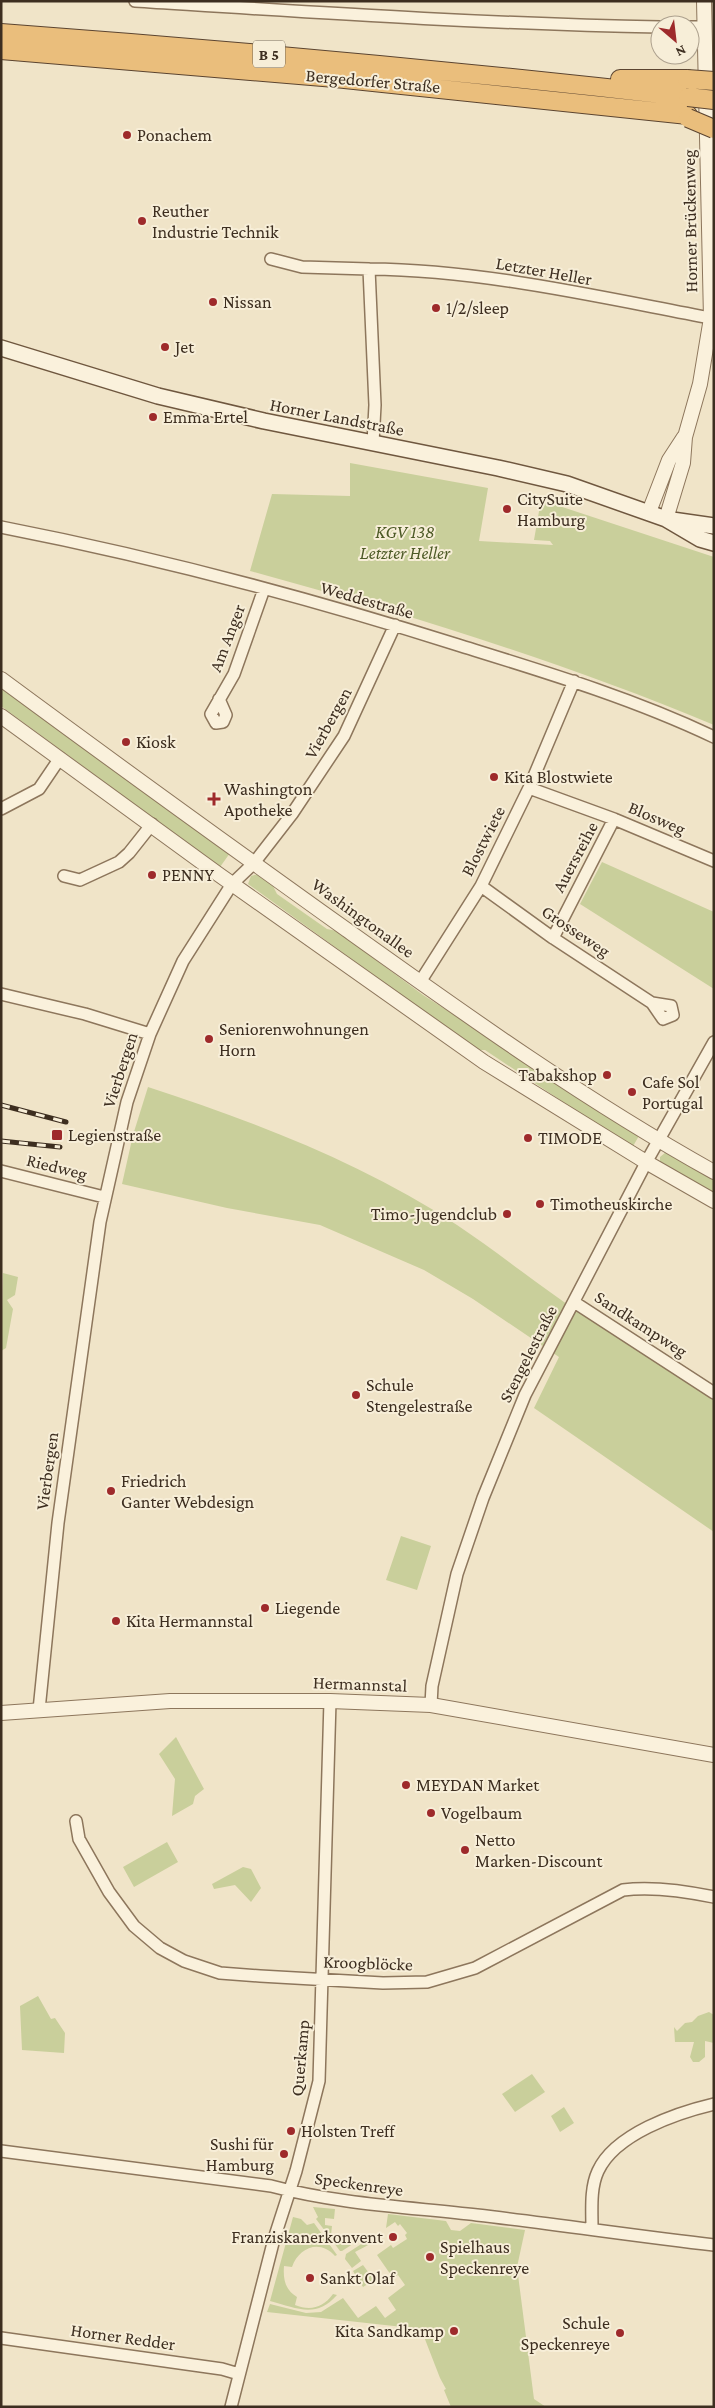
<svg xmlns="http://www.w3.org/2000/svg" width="715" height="2408" font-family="'Crimson Pro',serif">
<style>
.green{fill:#c9cf9b}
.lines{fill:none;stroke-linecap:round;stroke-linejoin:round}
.minor-casing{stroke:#8d765c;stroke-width:14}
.tertiary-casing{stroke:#8d765c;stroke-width:16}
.secondary-casing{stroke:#6f573f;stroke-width:18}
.trunk-casing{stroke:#5b4430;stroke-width:20}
.minor{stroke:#faf1dc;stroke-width:11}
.tertiary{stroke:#faf1dc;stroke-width:14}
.secondary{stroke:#faf1dc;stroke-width:15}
.trunk{stroke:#eabe7c;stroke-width:18}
.rail-casing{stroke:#3d2e20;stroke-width:5}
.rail{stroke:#f7eed8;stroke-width:3;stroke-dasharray:9;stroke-linecap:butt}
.trunk-bridge-casing{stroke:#5b4430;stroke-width:20;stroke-linecap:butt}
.trunk-bridge{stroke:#eabe7c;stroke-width:18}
.poi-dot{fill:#9e2a2b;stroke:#f7eed8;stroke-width:2}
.labels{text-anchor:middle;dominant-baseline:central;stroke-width:4;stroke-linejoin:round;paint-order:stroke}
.shield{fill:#f7eed8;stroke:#756857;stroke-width:1}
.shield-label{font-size:16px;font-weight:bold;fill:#3d2e20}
.street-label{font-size:18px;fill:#3d2e20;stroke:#f7eed8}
.poi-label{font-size:18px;fill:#3d2e20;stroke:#f7eed8;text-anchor:start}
.park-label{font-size:18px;font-style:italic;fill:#4d5a26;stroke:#f7eed8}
</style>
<rect width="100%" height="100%" fill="#f0e4c8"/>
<!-- green -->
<path class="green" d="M350,463l138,25 -9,53 74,4 -3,-4 -16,-1 7,-40 173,57v168c-151,-63 -307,-111 -464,-154l22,-77 78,2z
M1,687l229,166 -10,14 -219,-161z
M602,862l112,50v77l-134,-85z
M258,874l15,12 4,8 50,35 10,2 86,64 217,139 -8,14 -147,-98h-5l-24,-15 -208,-151 3,-8z
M148,1087c107,35 214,76 309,138 42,28 81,60 123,88 44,30 89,56 134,85v134l-180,-124 25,-51 -86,-58 -49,-29 -104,-45 -93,-17 -105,-24 11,-49z
M666,1152l48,25v16l-54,-30v-6z
M3,1273l15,4 -3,18 -8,5 6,9 -7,39 -5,3z
M401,1536l30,10 -14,44 -31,-10z
M176,1737l28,52 -9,7 -2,8 -21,12 3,-37 -16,-25z
M167,1842l11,20 -44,25 -11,-20z
M243,1867l8,2 10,19 -10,14 -16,-17 -21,4 -2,-5z
M38,1996l13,23 4,-1 10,15 -1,20 -42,-3 -2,-44z
M709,2012l5,3v28l-9,-2v16l-6,5h-6l-3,-5 4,-15h-19l-1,-15 3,4 8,-8 7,-1 6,-6z
M532,2074l13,18 -30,20 -13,-18z
M564,2107l10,16 -14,9 -9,-16z
M313,2207l22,2 -1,10 -9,-1v7l7,1 -1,9 31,3 -20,13h-2l-24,-32 2,-2z
M388,2214l58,7 5,9 9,1 11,-8 54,7 -8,37 17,132 12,8h-95l-7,-17 2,-1 -6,-11 -19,-49 -154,-17 3,-8 36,9 15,-1 22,-14 15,20 18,-12 9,12 11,-8 -8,-12 17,-13 -7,-10 -5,3 -16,-23 14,-10 2,3 14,-9 -2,-4 2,-2 -7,-9 -2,2 -3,-4 -9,6z
M293,2217l8,2 6,6 7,-2 23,32 -2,1c-15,-17 -36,-9 -43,11l-8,-1c-1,13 1,24 13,31l-2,8c15,6 28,3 38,-11l4,1c-21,24 -40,13 -67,6z
M369,2239l3,4 -17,9 6,9 -9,7 -7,-9 1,-5z
M363,2265l11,15 -11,7 -10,-16z"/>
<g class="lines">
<!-- minor casing -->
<g class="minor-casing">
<path id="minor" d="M135,1c175,11 350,23 525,26
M690,27h14
M271,259l31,8 67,2 6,136 -2,38
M369,269c115,1 230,28 342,49
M1,527c154,30 308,71 457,118 87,27 174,53 256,92
M219,699l7,16 -3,7 -7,1 -5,-9 23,-40 30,-85
M529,788l85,31 100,42
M1,809l38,-20 21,-31
M64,876l16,4 39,-18 10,-9 23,-29
M481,886l72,52 99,65 11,16 10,-4 -2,-9 -19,-3
M553,938l61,-119
M420,982l61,-96 48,-98 45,-107
M1,994l84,20 65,20
M1,1171l103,26
M574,1302l140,91
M431,1705l1,-19 25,-112 26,-76 42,-103 123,-236 66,-117
M39,1710l19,-187 42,-301 27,-120 23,-68 33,-73 49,-77 22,-21 38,-49 52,-78 51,-111
M76,1821l3,18 4,7 26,46 25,34 26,22 24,13 36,12 40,3 123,7 44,-1 48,-14 148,-78c30,-4 62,1 91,7
M1,2151l270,35c67,18 137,21 206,29 79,9 158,21 237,30
M592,2228c0,-18 -2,-40 6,-57 17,-37 78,-58 116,-67
M1,2338l221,31 17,5
M231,2407l43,-168 22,-68 23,-90 11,-380"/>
</g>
<!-- tertiary casing -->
<g class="tertiary-casing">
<path id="tertiary" d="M649,512l20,-52 15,-23
M666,519l17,-56 2,-26 15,-53 11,-66 -7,-317
M1,679c115,85 230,168 346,251 119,85 239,171 367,242
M1,716l217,158 266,188 162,100 68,39
M1,1713l169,-12h160l101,4 283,50"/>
</g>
<!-- secondary casing -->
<g class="secondary-casing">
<path id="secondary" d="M1,348l157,48 106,25 234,47 69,16 99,35 34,20 14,4
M672,520l42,6"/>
</g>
<!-- trunk casing -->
<g class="trunk-casing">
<path id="trunk" d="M1,33c230,17 458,38 687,64
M1,50l334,28 353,37
M620,79h67"/>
</g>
<!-- minor -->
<use href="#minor" class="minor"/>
<!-- tertiary -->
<use href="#tertiary" class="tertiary"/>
<!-- secondary -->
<use href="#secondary" class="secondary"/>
<!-- trunk -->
<use href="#trunk" class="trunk"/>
<!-- rail casing -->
<g class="rail-casing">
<path id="rail" d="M1,1105l65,17
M1,1141l59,6"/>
</g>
<!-- rail -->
<use href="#rail" class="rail"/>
<!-- trunk-bridge casing -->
<g class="trunk-bridge-casing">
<path id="trunk-bridge" d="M687,79l27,2
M688,97l26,3
M688,118l26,11"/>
</g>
<!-- trunk-bridge -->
<use href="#trunk-bridge" class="trunk-bridge"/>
</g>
<!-- markers -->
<g class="poi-dot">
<circle cx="127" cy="135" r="5"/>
<circle cx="142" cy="221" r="5"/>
<circle cx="213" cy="302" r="5"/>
<circle cx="436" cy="308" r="5"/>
<circle cx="165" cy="347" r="5"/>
<circle cx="153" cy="417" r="5"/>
<circle cx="507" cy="509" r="5"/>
<circle cx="126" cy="742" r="5"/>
<circle cx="494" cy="777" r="5"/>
<path d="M211.5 791.5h5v5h5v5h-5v5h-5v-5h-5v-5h5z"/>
<circle cx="152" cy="875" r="5"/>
<circle cx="209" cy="1039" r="5"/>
<circle cx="607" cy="1075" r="5"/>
<circle cx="632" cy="1092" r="5"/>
<rect x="51" y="1129" width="12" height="12" rx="2.5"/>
<circle cx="528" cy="1138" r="5"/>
<circle cx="540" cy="1204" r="5"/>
<circle cx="507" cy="1214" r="5"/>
<circle cx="356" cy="1395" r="5"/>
<circle cx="111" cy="1491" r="5"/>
<circle cx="265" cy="1608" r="5"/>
<circle cx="116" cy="1621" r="5"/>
<circle cx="406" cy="1785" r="5"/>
<circle cx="431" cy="1813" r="5"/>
<circle cx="465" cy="1850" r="5"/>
<circle cx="291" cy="2131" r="5"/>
<circle cx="284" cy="2154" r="5"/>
<circle cx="393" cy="2237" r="5"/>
<circle cx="430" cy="2257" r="5"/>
<circle cx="310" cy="2278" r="5"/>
<circle cx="454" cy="2331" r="5"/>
<circle cx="620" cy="2333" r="5"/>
</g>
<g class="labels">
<!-- shield labels -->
<rect class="shield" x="253" y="40.5" width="32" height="27" rx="4"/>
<g class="shield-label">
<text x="269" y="54">B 5</text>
</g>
<!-- street labels -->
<g class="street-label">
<text transform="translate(373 81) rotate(5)">Bergedorfer Straße</text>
<text transform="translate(690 221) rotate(-91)">Horner Brückenweg</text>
<text transform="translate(544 271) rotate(10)">Letzter Heller</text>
<text transform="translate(337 417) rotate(11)">Horner Landstraße</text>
<text transform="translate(367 600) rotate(16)">Weddestraße</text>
<text transform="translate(227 638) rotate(-69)">Am Anger</text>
<text transform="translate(328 723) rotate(-61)">Vierbergen</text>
<text transform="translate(657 818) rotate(23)">Blosweg</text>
<text transform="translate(483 841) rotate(-63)">Blostwiete</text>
<text transform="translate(575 857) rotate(-62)">Auersreihe</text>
<text transform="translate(363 918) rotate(36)">Washingtonallee</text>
<text transform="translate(576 931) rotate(34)">Grosseweg</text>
<text transform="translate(120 1070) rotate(-72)">Vierbergen</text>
<text transform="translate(57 1167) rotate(14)">Riedweg</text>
<text transform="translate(641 1324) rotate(33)">Sandkampweg</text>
<text transform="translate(528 1354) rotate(-63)">Stengelestraße</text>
<text transform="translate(47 1471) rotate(-82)">Vierbergen</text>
<text transform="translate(360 1684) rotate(2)">Hermannstal</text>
<text transform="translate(368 1963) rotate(2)">Kroogblöcke</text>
<text transform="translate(300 2058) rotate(-85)">Querkamp</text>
<text transform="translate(359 2184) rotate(8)">Speckenreye</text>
<text transform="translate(123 2337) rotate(8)">Horner Redder</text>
</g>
<!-- poi labels -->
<g class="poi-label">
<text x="137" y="135">Ponachem</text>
<text x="152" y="211">Reuther<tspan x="152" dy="21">Industrie Technik</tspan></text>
<text x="223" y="302">Nissan</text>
<text x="446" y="308">1/2/sleep</text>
<text x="175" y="347">Jet</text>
<text x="163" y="417">Emma Ertel</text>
<text x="517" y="499">CitySuite<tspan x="517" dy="21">Hamburg</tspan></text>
<text x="136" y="742">Kiosk</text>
<text x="504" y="777">Kita Blostwiete</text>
<text x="224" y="789">Washington<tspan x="224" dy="21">Apotheke</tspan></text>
<text x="162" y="875">PENNY</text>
<text x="219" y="1029">Seniorenwohnungen<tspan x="219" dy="21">Horn</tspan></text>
<text x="597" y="1075" text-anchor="end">Tabakshop</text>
<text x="642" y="1082">Cafe Sol<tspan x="642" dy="21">Portugal</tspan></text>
<text x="68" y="1135">Legienstraße</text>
<text x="538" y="1138">TIMODE</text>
<text x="550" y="1204">Timotheuskirche</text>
<text x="497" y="1214" text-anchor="end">Timo-Jugendclub</text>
<text x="366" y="1385">Schule<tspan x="366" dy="21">Stengelestraße</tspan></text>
<text x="121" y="1481">Friedrich<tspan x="121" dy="21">Ganter Webdesign</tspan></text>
<text x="275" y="1608">Liegende</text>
<text x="126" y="1621">Kita Hermannstal</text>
<text x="416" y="1785">MEYDAN Market</text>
<text x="441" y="1813">Vogelbaum</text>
<text x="475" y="1840">Netto<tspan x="475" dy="21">Marken-Discount</tspan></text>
<text x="301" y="2131">Holsten Treff</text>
<text x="274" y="2144" text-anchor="end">Sushi für<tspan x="274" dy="21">Hamburg</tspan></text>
<text x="383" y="2237" text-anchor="end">Franziskanerkonvent</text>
<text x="440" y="2247">Spielhaus<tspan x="440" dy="21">Speckenreye</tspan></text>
<text x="320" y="2278">Sankt Olaf</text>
<text x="610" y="2323" text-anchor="end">Schule<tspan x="610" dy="21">Speckenreye</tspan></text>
<text x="444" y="2331" text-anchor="end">Kita Sandkamp</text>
</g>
<!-- park labels -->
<g class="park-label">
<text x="405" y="532">KGV 138<tspan x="405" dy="21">Letzter Heller</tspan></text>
</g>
</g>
<!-- border -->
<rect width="715" height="2408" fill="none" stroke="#3d2e20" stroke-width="5"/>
<!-- north arrow -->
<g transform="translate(675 40) rotate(152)"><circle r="24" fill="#f7eed8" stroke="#ada18e"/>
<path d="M0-4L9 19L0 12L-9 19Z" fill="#9e2a2b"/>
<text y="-8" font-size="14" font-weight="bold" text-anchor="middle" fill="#3d2e20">N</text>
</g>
</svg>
